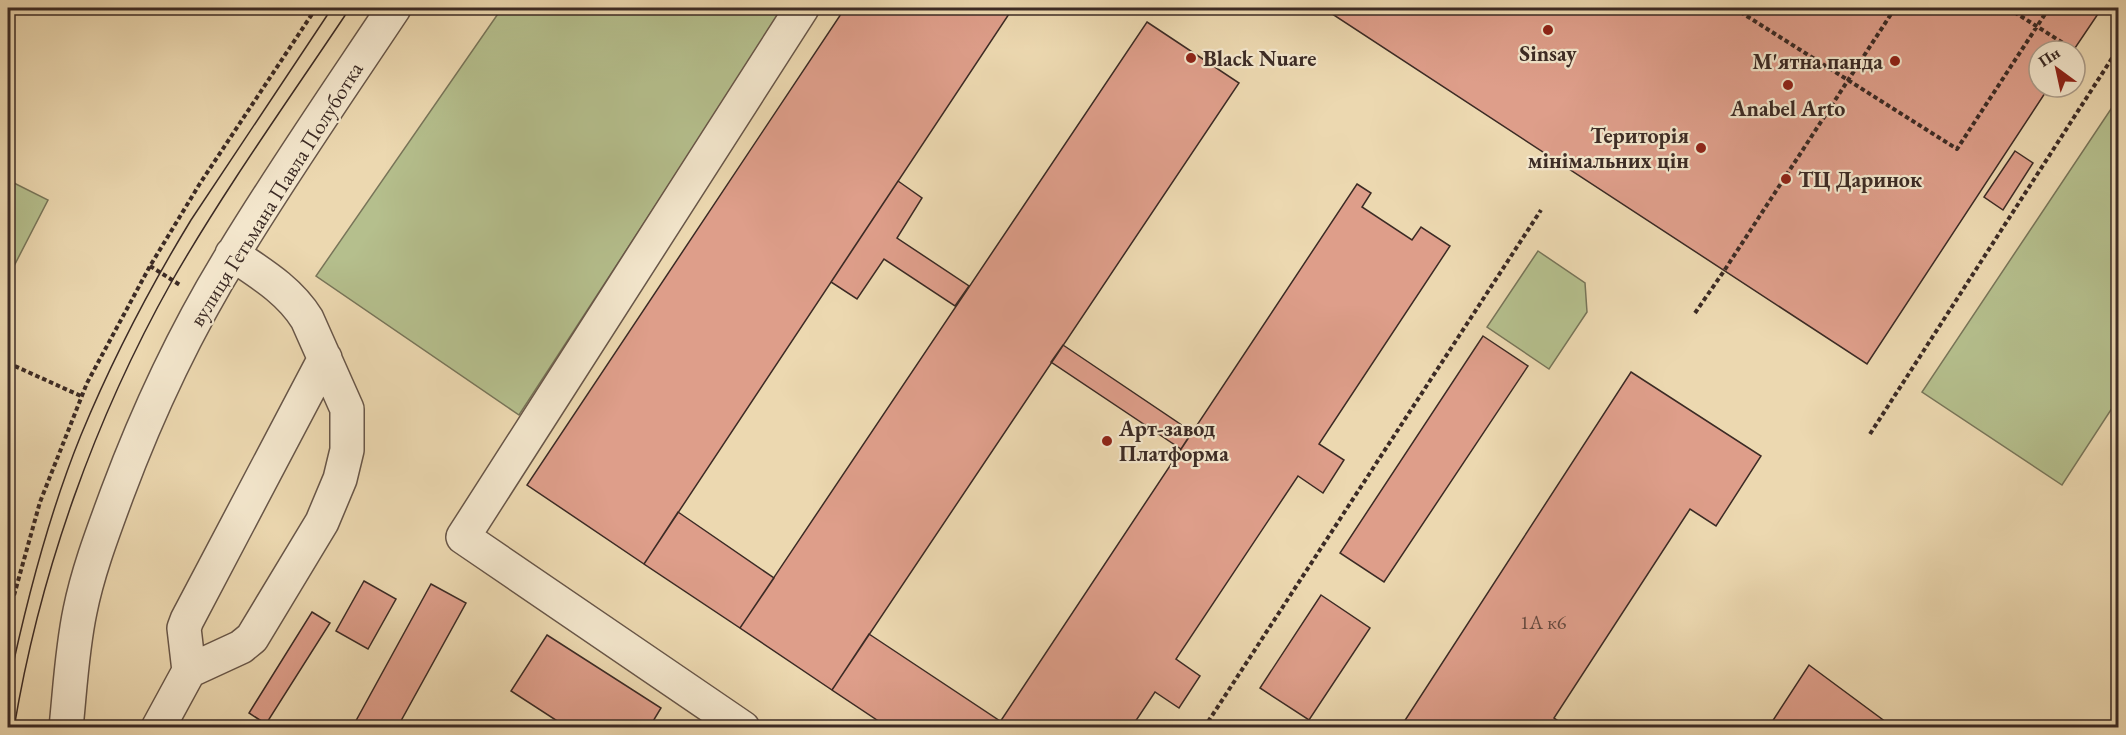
<svg xmlns="http://www.w3.org/2000/svg" width="2126" height="735" font-family="'EB Garamond',serif">
<style>
.green{fill:#b5bf8d;stroke:#787559;stroke-width:1.5}
.building{fill:#de9e8a;stroke:#3c2b25;stroke-width:1.5}
.lines{fill:none;stroke-linecap:round;stroke-linejoin:round}
.minor-casing{stroke:#685648;stroke-width:36}
.path{stroke:#3c2b25;stroke-width:4;stroke-dasharray:4.5 3;stroke-linecap:butt}
.minor{stroke:#f3e6cc;stroke-width:33}
.tram{stroke:#3c2b25;stroke-width:1.5}
.poi-dot{fill:#8f2418;stroke:#f3e6cc;stroke-width:2}
.labels{text-anchor:middle;dominant-baseline:central;stroke-width:4.5;stroke-linejoin:round;paint-order:stroke}
.number-label{font-size:20px;fill:#64483e}
.poi-label{font-size:22px;font-weight:bold;fill:#3c2b25;stroke:#f3e6cc;text-anchor:start}
.street-label{font-size:22px;fill:#3c2b25;stroke:#f3e6cc}
</style>
<rect width="100%" height="100%" fill="#ecd8b0"/>
<filter id="stains"><feTurbulence type="fractalNoise" baseFrequency=".00333" numOctaves="4"/><feColorMatrix values="0 0 0 0 .2 0 0 0 0 .09 0 0 0 0 .02 0 0 0 .5 -.17"/></filter>
<radialGradient id="worn" r=".72"><stop offset=".6" stop-color="#630" stop-opacity="0"/><stop offset="1" stop-color="#630" stop-opacity=".3"/></radialGradient>
<!-- green -->
<path class="green" d="M502,8h282l-265,407 -203,-139z
M2117,100l1,1v298l-56,86 -140,-93z
M8,180l40,20 -34,66 -6,-3z
M1538,251l47,32 2,29 -38,57 -62,-42z"/>
<!-- building -->
<path class="building" d="M845,8h168l-369,556 -117,-79z
M1323,8h779l-29,43h-34v36h10l-182,277z
M1147,22l92,61 -407,607 -92,-62z
M2015,151l18,12 -30,47 -19,-13z
M898,181l24,17 -25,40 72,48 -14,20 -71,-47 -27,40 -26,-17z
M1357,184l14,9 -9,14 50,33 9,-13 29,19 -131,198 25,16 -21,33 -25,-17 -122,183 24,17 -21,32 -24,-16 -24,36h-135z
M1483,336l45,30 -144,216 -44,-29z
M1063,345l129,87 -11,17 -130,-87z
M1631,372l130,84 -45,70 -26,-17 -136,209 15,10h-169z
M678,512l96,66 -34,50 -96,-64z
M364,581l32,18 -28,50 -32,-18z
M431,584l35,19 -69,125h-45z
M1321,595l49,33 -61,92 -49,-32z
M312,612l18,11 -64,101 -17,-11z
M869,634l131,87 -4,7h-107l-57,-38z
M547,635l114,73 -12,20h-81l-57,-37z
M1809,665l85,63h-126z"/>
<g class="lines">
<!-- minor casing -->
<g class="minor-casing">
<path id="minor" d="M189,671l52,-24 11,-9 70,-116 18,-43 7,-29v-41l-40,-90c-18,-29 -47,-46 -75,-65
M66,728c4,-39 6,-79 14,-117 8,-40 23,-79 37,-117 31,-83 69,-164 116,-240 51,-84 107,-165 161,-246
M158,728l31,-57 -5,-43 3,-8 138,-262
M743,728l-280,-191 339,-529"/>
</g>
<!-- path -->
<path class="path" d="M1734,8l223,141 92,-141
M2008,8l66,42
M150,266l30,19
M1695,313l29,-42 171,-263
M8,363l73,33
M1870,434l246,-382 2,2
M8,617l32,-115 47,-119 63,-117 49,-81 117,-177
M1204,728l337,-518"/>
<!-- minor -->
<use href="#minor" class="minor"/>
<!-- tram -->
<path class="tram" d="M8,688c18,-86 40,-172 73,-253 31,-75 68,-146 110,-215l141,-212
M14,728c26,-156 81,-310 158,-447 54,-94 118,-183 178,-273"/>
</g>
<!-- markers -->
<g class="poi-dot">
<circle cx="1548" cy="30" r="6"/>
<circle cx="1191" cy="58" r="6"/>
<circle cx="1895" cy="61" r="6"/>
<circle cx="1788" cy="85" r="6"/>
<circle cx="1701" cy="148" r="6"/>
<circle cx="1786" cy="179" r="6"/>
<circle cx="1107" cy="441" r="6"/>
</g>
<g class="labels">
<!-- number labels -->
<g class="number-label">
<text x="1543" y="622">1А к6</text>
</g>
<!-- poi labels -->
<g class="poi-label">
<text x="1548" y="53" text-anchor="middle">Sinsay</text>
<text x="1203" y="58">Black Nuare</text>
<text x="1883" y="61" text-anchor="end">М'ятна панда</text>
<text x="1788" y="108" text-anchor="middle">Anabel Arto</text>
<text x="1689" y="135" text-anchor="end">Територія<tspan x="1689" dy="25">мінімальних цін</tspan></text>
<text x="1798" y="179">ТЦ Даринок</text>
<text x="1119" y="428">Арт-завод<tspan x="1119" dy="25">Платформа</tspan></text>
</g>
<!-- street labels -->
<g class="street-label">
<text transform="translate(276 194) rotate(-58)">вулиця Гетьмана Павла Полуботка</text>
</g>
</g>
<!-- margin -->
<rect width="2126" height="735" fill="none" stroke="#ecd8b0" stroke-width="30"/>
<rect x="9" y="9" width="2108" height="717" fill="none" stroke="#3c2b25" stroke-width="3"/>
<rect x="15" y="15" width="2096" height="705" fill="none" stroke="#3c2b25" stroke-width="1.5"/>
<!-- north arrow -->
<g transform="translate(2057 69) rotate(327)"><circle r="28" fill="#f3e6cc" stroke="#aa9b89" stroke-width="1.5"/>
<path d="M0-4.5L10 22L0 15L-10 22Z" fill="#8f2418"/>
<text y="-9" font-size="16" font-weight="bold" text-anchor="middle" fill="#3c2b25">Пн</text>
</g>
<rect width="100%" height="100%" filter="url(#stains)"/>
<rect width="100%" height="100%" fill="url(#worn)"/>
</svg>
